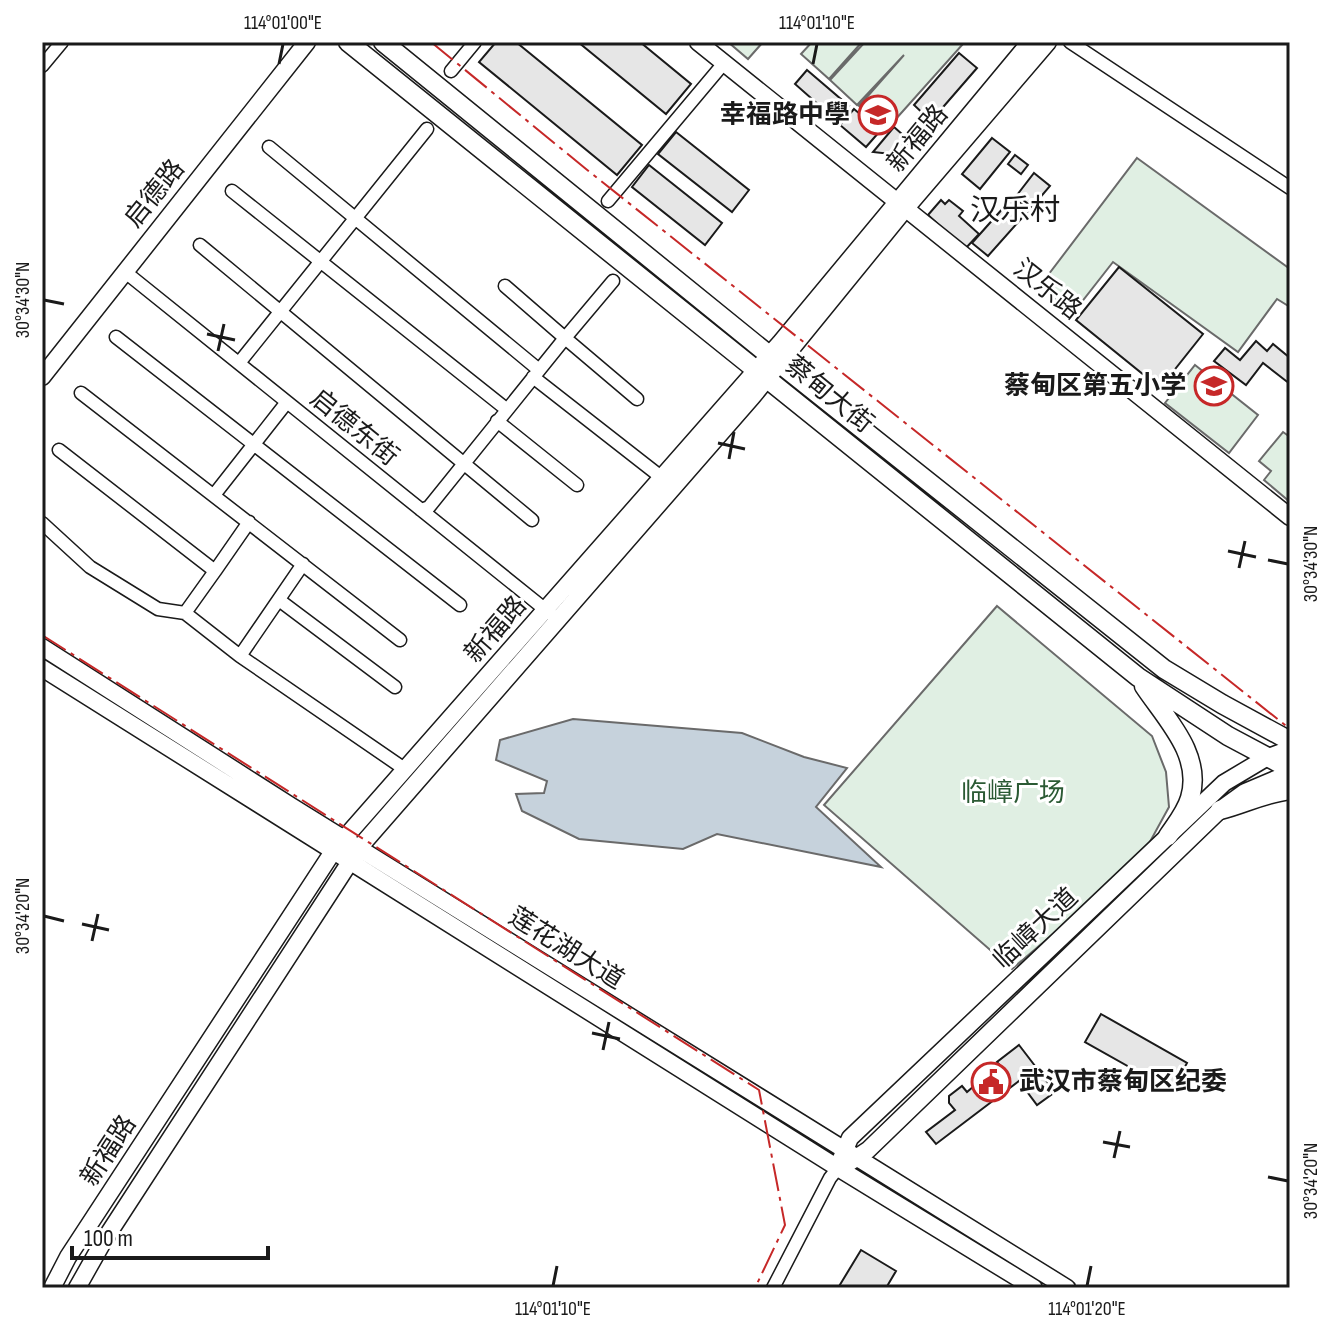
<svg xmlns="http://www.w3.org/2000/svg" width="1332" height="1330" font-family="'Sofia Sans Condensed','Noto Sans SC',sans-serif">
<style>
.green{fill:#e0efe3;stroke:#6a6a6a;stroke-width:2}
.water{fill:#c6d2dc;stroke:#6a6a6a;stroke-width:2}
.building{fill:#e6e6e6;stroke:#1a1a1a;stroke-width:2}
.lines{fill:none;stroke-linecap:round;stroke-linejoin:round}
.street-casing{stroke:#1a1a1a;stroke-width:15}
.secondary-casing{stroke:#1a1a1a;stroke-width:19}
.primary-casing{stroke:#1a1a1a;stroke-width:21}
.street{stroke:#fff;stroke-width:12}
.secondary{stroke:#fff;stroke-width:16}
.primary{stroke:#fff;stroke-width:18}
.power{stroke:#c62828;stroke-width:2;stroke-dasharray:28 6 4 6;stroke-linecap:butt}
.ticks{fill:none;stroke:#1a1a1a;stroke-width:3}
.labels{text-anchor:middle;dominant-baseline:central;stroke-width:6;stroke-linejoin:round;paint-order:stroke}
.poi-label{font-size:26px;font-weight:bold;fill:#1a1a1a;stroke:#fff;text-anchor:end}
.street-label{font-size:26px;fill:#1a1a1a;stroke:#fff}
.park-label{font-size:26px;fill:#2b5a34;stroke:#fff}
.quarter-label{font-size:30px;fill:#1a1a1a;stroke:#fff}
.neatline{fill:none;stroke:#1a1a1a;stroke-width:3}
.ticks-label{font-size:20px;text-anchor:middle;fill:#1a1a1a}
</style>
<rect width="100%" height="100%" fill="#fff"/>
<!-- green -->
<path class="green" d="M728,42h35l-15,17z
M812,42h50l-33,37 -28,-25z
M865,42h95l3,2 -77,86 -27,-24 45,-51 -47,50 -27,-25z
M1137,158l153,111v38l-13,-8 -39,53 -125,-90 -40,51 -34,-26z
M1195,365l63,50 -29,38 -64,-50z
M1283,432l7,5v65l-26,-22 7,-9 -12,-10z
M997,606l155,130 14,36 3,35 -23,42 -43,43 -91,77 -188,-164z"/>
<!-- water -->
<path class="water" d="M573,719l169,14 62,24 43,11 -31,39 65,60 -164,-33 -34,15 -104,-10 -57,-28 -6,-17 28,-1 3,-12 -51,-21 4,-20z"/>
<!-- building -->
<path class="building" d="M496,42h20l126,103 -25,30 -138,-113z
M578,42h62l51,42 -25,30z
M959,53l18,15 -46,53 -17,-16z
M807,70l42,36 -12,15 -42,-37z
M854,109l26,22 -14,16 -26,-22z
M894,127l17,15 -20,12 -18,-2z
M676,132l73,58 -17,22 -74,-58z
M992,138l18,14 -30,37 -18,-15z
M1015,155l13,10 -7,9 -13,-10z
M649,165l73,58 -17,22 -73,-58z
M1034,173l16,13 -18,21 -15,-12z
M1013,197l16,13 -41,46 -16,-13z
M941,200l4,4 4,-4 14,11 -4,5 20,18 -14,15 -37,-34z
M1119,267l84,67 -43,54 -84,-68z
M1256,341l11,10 6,-7 17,14v26l-27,-21 -17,22 -32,-24 11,-13 15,12z
M1101,1014l86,49 -15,28 -87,-49z
M1019,1045l36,47 -18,13 -18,-24 -83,63 -10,-12 29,-22 -6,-7v-7l13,-10 5,6 7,-6 2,3 27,-20 -6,-7z
M861,1250l35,21 -10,17h-48z"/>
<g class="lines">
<!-- street casing -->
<g class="street-casing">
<path id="street" d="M1070,42l220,146
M42,66l20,-24
M451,71l24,-29
M269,147l270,223
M232,191l274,218
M608,201l116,-138
M200,245l332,275
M124,271l428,344
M613,281l-48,57 72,61
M116,337l344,268
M239,363l188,-234
M533,377l128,100
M81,393l319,247
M497,421l80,64
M59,450l156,121 -30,42
M214,495l73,-93
M421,510l8,-3 136,-169 -60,-52
M42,523l48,44 68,42 27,4 55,43 63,-92
M215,571l34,-49
M279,600l116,87
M240,656l166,114
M773,1288l57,-110 8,-10"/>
</g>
<!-- secondary casing -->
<g class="secondary-casing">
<path id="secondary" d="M698,42l592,475
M42,377l265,-335
M42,647l249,159 776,482
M42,668l796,500 196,120
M841,1159l9,-21 374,-355 42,-25 24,-9
M850,1162l18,-12 352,-340 25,-18 45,-19
M52,1288l16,-31 266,-407 446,-507 250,-301
M77,1288l26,-46 256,-394 394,-452 153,-188 142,-166"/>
</g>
<!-- primary casing -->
<g class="primary-casing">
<path id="primary" d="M348,42l790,635 90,59 62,33
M383,42l386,313 395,314 58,35 68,37
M1144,686c22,33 59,69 46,112 -4,14 -14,26 -22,38
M1220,810c24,-6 44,-17 70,-20"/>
</g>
<!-- street -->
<use href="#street" class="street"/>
<!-- secondary -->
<use href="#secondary" class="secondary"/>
<!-- primary -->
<use href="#primary" class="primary"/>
<!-- power -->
<path class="power" d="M431,42l155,127 704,560
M42,635l717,455 26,135 -30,63"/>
</g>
<!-- ticks -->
<path class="ticks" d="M279,64l4,-20M813,64l4,-20M44,300l20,4M207,334l28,6M218,351l6,-27M718,443l27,6M729,459l5,-27M1228,551l28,6M1268,560l20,4M1239,568l6,-27M44,916l20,5M82,924l27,6M92,941l6,-27M592,1033l28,6M603,1050l6,-28M1103,1142l27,5M1114,1158l6,-27M1268,1177l20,4M553,1286l4,-20M1087,1286l4,-20"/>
<!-- icons -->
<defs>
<g id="school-ring" transform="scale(2)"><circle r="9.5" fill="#fff" stroke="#c62828" stroke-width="1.5"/><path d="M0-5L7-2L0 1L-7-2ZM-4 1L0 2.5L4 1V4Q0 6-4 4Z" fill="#c62828"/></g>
<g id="civic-ring" transform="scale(2)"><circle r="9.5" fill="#fff" stroke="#c62828" stroke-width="1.5"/><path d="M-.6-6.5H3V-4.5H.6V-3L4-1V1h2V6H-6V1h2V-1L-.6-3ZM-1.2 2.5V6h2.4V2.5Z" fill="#c62828"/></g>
</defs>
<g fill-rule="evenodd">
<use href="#school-ring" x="878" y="115"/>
<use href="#school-ring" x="1214" y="386"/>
<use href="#civic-ring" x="991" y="1082"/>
</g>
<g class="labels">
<!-- poi labels -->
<g class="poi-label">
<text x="850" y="115">幸福路中學</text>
<text x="1186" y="386">蔡甸区第五小学</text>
<text x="1019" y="1082" text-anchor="start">武汉市蔡甸区纪委</text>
</g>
<!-- street labels -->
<g class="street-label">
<text transform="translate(918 139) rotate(-50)">新福路</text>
<text transform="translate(155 194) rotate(-51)">启德路</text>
<text transform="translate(1047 290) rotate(39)">汉乐路</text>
<text transform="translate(829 395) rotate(39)">蔡甸大街</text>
<text transform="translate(354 428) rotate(39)">启德东街</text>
<text transform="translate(496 630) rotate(-49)">新福路</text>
<text transform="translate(1036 929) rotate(-43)">临嶂大道</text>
<text transform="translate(566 949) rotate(32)">莲花湖大道</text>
<text transform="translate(109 1151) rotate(-57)">新福路</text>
</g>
<!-- park labels -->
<g class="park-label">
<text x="1013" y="793">临嶂广场</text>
</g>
<!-- quarter labels -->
<g class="quarter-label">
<text x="1015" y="211">汉乐村</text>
</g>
</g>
<!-- border -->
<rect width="1332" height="1330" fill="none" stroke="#ffffff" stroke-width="88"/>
<!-- scale -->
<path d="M72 1246v12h196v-12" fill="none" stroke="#1a1a1a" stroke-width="4"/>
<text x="84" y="1246" font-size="24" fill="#1a1a1a" stroke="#ffffff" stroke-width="6" paint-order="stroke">100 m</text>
<rect x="44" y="44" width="1244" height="1242" class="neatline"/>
<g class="ticks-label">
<text x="283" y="29">114°01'00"E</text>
<text x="817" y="29">114°01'10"E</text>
<text transform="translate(22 300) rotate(-90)" y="7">30°34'30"N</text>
<text transform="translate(1310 564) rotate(-90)" y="7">30°34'30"N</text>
<text transform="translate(22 916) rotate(-90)" y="7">30°34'20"N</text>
<text transform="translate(1310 1181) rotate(-90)" y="7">30°34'20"N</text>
<text x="553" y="1315">114°01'10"E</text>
<text x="1087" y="1315">114°01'20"E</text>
</g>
</svg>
